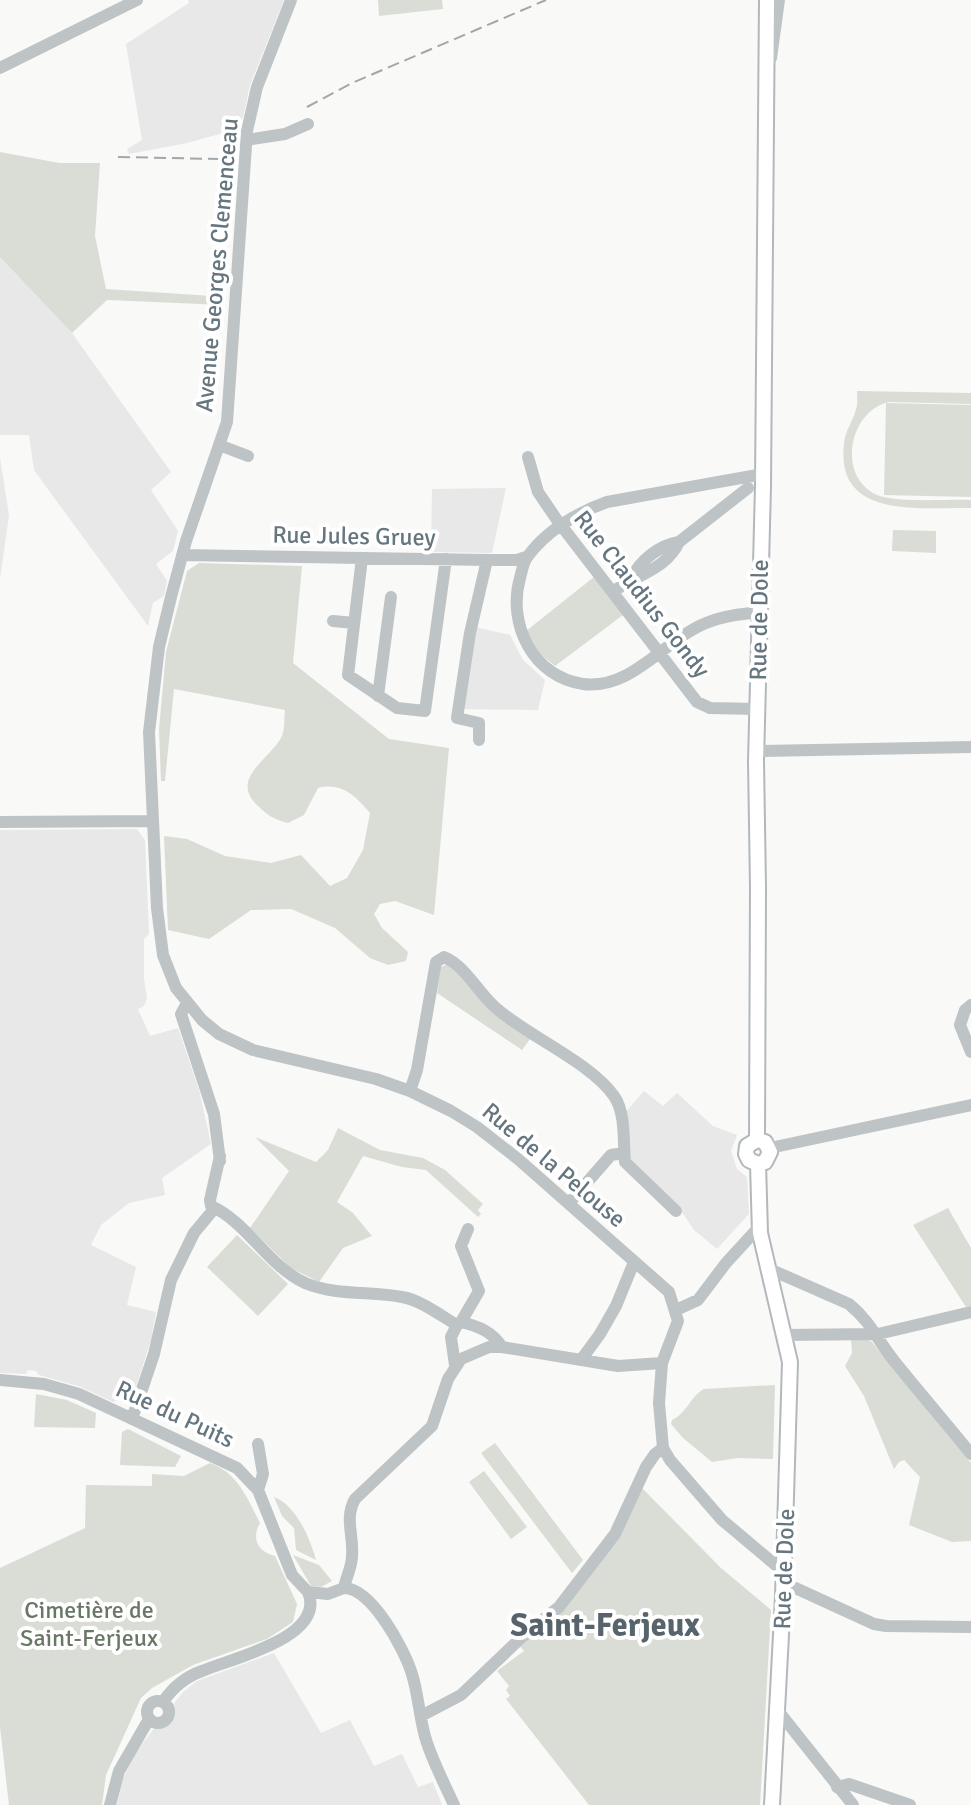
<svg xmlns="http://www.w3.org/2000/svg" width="971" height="1805" font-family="Signika,sans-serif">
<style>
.built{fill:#e7e8e7}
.green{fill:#d9ddd6}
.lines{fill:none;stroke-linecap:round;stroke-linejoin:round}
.major-casing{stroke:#b2b8bb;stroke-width:18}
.minor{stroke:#bec3c6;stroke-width:12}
.major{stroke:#fff;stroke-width:14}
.rail{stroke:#a1a8ac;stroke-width:2;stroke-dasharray:12 6;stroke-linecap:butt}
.labels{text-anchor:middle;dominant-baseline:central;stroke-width:8;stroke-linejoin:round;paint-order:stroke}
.street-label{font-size:24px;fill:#66767f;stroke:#fff}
.park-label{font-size:24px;fill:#697865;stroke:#fff}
.district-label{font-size:32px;font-weight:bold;fill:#58646b;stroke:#fff}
</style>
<rect width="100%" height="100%" fill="#f9f9f7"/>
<!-- built -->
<path class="built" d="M188,0h96l-34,85 -7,33 -8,5 -1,7 -47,13 -58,11 -2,-5 15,-9 -16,-96 63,-41z
M0,257l72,76 99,139 -20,18 27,41 -5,20 -17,13 11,17 -3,15 -11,7 -5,23 -114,-156 -5,-35h-29z
M0,458l9,57 -9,64z
M506,488l-14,65 -61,-1 1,-63z
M475,627l35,8 13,25 22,20 -7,30 -78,-1z
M137,829l8,11 4,94 -5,5v40l3,19 -3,8 -6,3 12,27 28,-8 21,62 12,54 -49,34 3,17 -36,8 -28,22 -10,20 45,22 -9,38 29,7 -5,28 -17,52 -21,10 -32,-15 -42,-12 -3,-4 -8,-1 -2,4 -26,-1v-543z
M644,1091l19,15 14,-13 36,33 24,9 -6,16 6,18 10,8 2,37 -32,35 -23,-19 -17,-25 -44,-40 -6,-10 -3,-41z
M274,1653l47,80 29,-13 24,46 28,-12 16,33 15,-5 9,23h-325l6,-26 11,-25 49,-62 14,-11z"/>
<!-- green -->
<path class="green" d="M378,0h64l1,9 -64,7z
M0,152l59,11h41l-5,73 11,53 121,8 -3,8 -117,-5 -35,33 -72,-76z
M857,391l114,2v11l-82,-2c-40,9 -53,74 -12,93 19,8 71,4 94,5v8c-49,-1 -136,12 -127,-64 1,-14 9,-22 12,-35 2,-5 1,-13 1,-18z
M886,403l85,2v92l-87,-2z
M893,530l43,1v22l-44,-2z
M199,563l103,3 -9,97 96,76 60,9 -15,167 -39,-14 -15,3 -6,10 8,14 26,24 -2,9 -18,4 -18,-7 -35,-30 -44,-19 -40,1 -42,29 -41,-9 -4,-94 23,3 38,17 46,7 30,-8 29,31 17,-8 16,-28 7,-37c-14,-17 -29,-31 -52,-25l-14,27 -16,8c-15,-4 -21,-8 -32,-19 -26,-27 16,-46 26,-68 3,-7 2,-18 3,-26l-111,-21 -9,92h-4l-2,-52 7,-77 21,-81z
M594,577l29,38 -68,51 -16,-13 -13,-22z
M448,964l82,75 -8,11 -85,-57 4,-26z
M338,1128l42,22 43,8 22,12 38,34 -5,6 3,4 -3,3 -52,-47 -24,-3 -39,-11 -26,46 16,11 19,23 -29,12 -24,34 -28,-14 -41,-40 39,-57 -34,-34 61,25 12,-12z
M948,1208l23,40v58l-5,1 -53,-82z
M237,1235l51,49 -30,32 -51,-49z
M851,1339l17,1 4,2 99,121v78l-19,1 -43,-17 11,-48 -16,-17 -5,2 -5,7 -30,-73 -19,-30 7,-13z
M775,1385l-2,74 -35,-1 -26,4 -29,-24 -12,-14 1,-4c15,-7 18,-23 32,-31z
M36,1394l31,6 29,13 -1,15 -61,-1z
M128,1429l53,27 -6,11 -55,-2 2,-33z
M495,1443l88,117 -11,13 -91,-120z
M210,1463c28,10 37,35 50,60 -9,16 -2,29 15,33l22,48 -4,18 -26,17 -74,26 -41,23 -11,10 -35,77 -4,30h-93l-9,-78v-159l85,-40 1,-43 66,1v-12l32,2z
M484,1471l43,56 -16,12 -42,-57z
M642,1488l79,80 50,42 -11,195h-171l-83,-106 4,-3 -4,-6 3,-4 -12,-15 27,-20 -6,-7 44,-36z
M274,1497c22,8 36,41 42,63l-20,-10 -2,-22 -12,-12z
M293,1555l26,10 13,16 -11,6 -10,-1z"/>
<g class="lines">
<!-- major casing -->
<g class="major-casing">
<path id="major" d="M757,1140l1,-253 -2,-126 7,-275 4,-486
M757,1140l8,2 5,10 -5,10 -7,2
M757,1140l-10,6 -1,8 3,6 9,4
M758,1164l2,69 30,129 -7,235 -11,208"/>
</g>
<!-- minor -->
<path class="minor" d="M291,0l-34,87 -10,44 -20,291 -41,119 -15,56 -12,50 -10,85 8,176 6,47 13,33 26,32 17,14 34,16 123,29 34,12 41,20 26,16 41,32 151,133 9,29 -16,42 -3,40 4,45 7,12 52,60 56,47 13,19 83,38 12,2 85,1
M771,58l8,-58
M0,68l137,-68
M246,140l39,-6 23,-10
M219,445l29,11
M528,457l10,35 19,28 140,182 13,6 47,1
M182,555l305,5h30l9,-3
M362,558l-14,117 49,33 28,3 21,-152
M632,578c8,-18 28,-33 47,-36
M613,592c22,-17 53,-22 66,-50l69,-54
M759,612c-18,2 -36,4 -53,11 -42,17 -74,67 -123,61 -50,-7 -76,-60 -63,-106 2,-7 3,-16 8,-22 20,-27 49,-43 79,-54l156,-28
M333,621l21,2
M378,696l13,-99
M479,740v-17l-22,-5 13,-85 17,-73
M756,751l215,-4
M0,822l153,-1
M187,1003l-6,11 33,100 6,47
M971,1005l-6,5 -5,15 11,27
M410,1091l7,-21 19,-108 8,-5c22,9 34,36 52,51 33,29 94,54 118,88 12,17 9,46 11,66l51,49
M770,1148l201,-43
M220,1156l-10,44 1,6c36,16 57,60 94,77 31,13 66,8 97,14 19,3 39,19 55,28l4,-3c17,4 32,10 41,25
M569,1203l42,-48 13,-2
M767,1268l82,36c23,19 28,36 46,58 25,31 51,61 76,92
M676,1310l22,-10 28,-37 33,-36
M461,1322l18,-31 -18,-45 7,-17
M783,1335l95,-1 93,-22
M581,1360l19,-26 16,-28 18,-44
M455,1365l-4,-28 6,-12
M0,1380l44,4 35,10 158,74 21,22 34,85 16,17
M132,1419l22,-65 17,-74 23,-47 20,-24
M258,1490l5,-16 -5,-30
M344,1588c2,-11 8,-21 8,-32 2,-21 -8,-37 3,-57l77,-73 16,-47 13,-20 28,-12h13l116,19 44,-3
M344,1588c27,0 59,59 67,83 8,23 8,49 16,72 7,21 18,42 27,62
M308,1592l20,2 16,-6
M147 1712a11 11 0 1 1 22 0a11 11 0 1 1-22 0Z
M163,1702c10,-15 22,-25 39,-31 27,-12 125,-33 106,-79
M775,1707l78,98
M421,1716l40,-21 62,-59 36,-29 56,-73 31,-67 9,-13 8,-6
M837,1787l12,-3 61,21
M110,1805l9,-34 30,-52"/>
<!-- major -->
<use href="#major" class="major"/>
<!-- rail -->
<path class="rail" d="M307,107l45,-24 194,-83
M118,157l101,2"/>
</g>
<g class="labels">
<!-- street labels -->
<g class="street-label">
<text transform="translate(217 265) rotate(-85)">Avenue Georges Clemenceau</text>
<text transform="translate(354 536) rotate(1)">Rue Jules Gruey</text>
<text transform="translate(642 594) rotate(52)">Rue Claudius Gondy</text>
<text transform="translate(759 620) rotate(-89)">Rue de Dole</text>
<text transform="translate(554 1165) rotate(40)">Rue de la Pelouse</text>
<text transform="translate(175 1414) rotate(25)">Rue du Puits</text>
<text transform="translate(784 1569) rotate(-88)">Rue de Dole</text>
</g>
<!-- park labels -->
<g class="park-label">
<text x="89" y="1610">Cimetière de<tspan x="89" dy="28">Saint-Ferjeux</tspan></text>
</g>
<!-- district labels -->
<g class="district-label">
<text x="605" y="1625">Saint-Ferjeux</text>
</g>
</g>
</svg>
